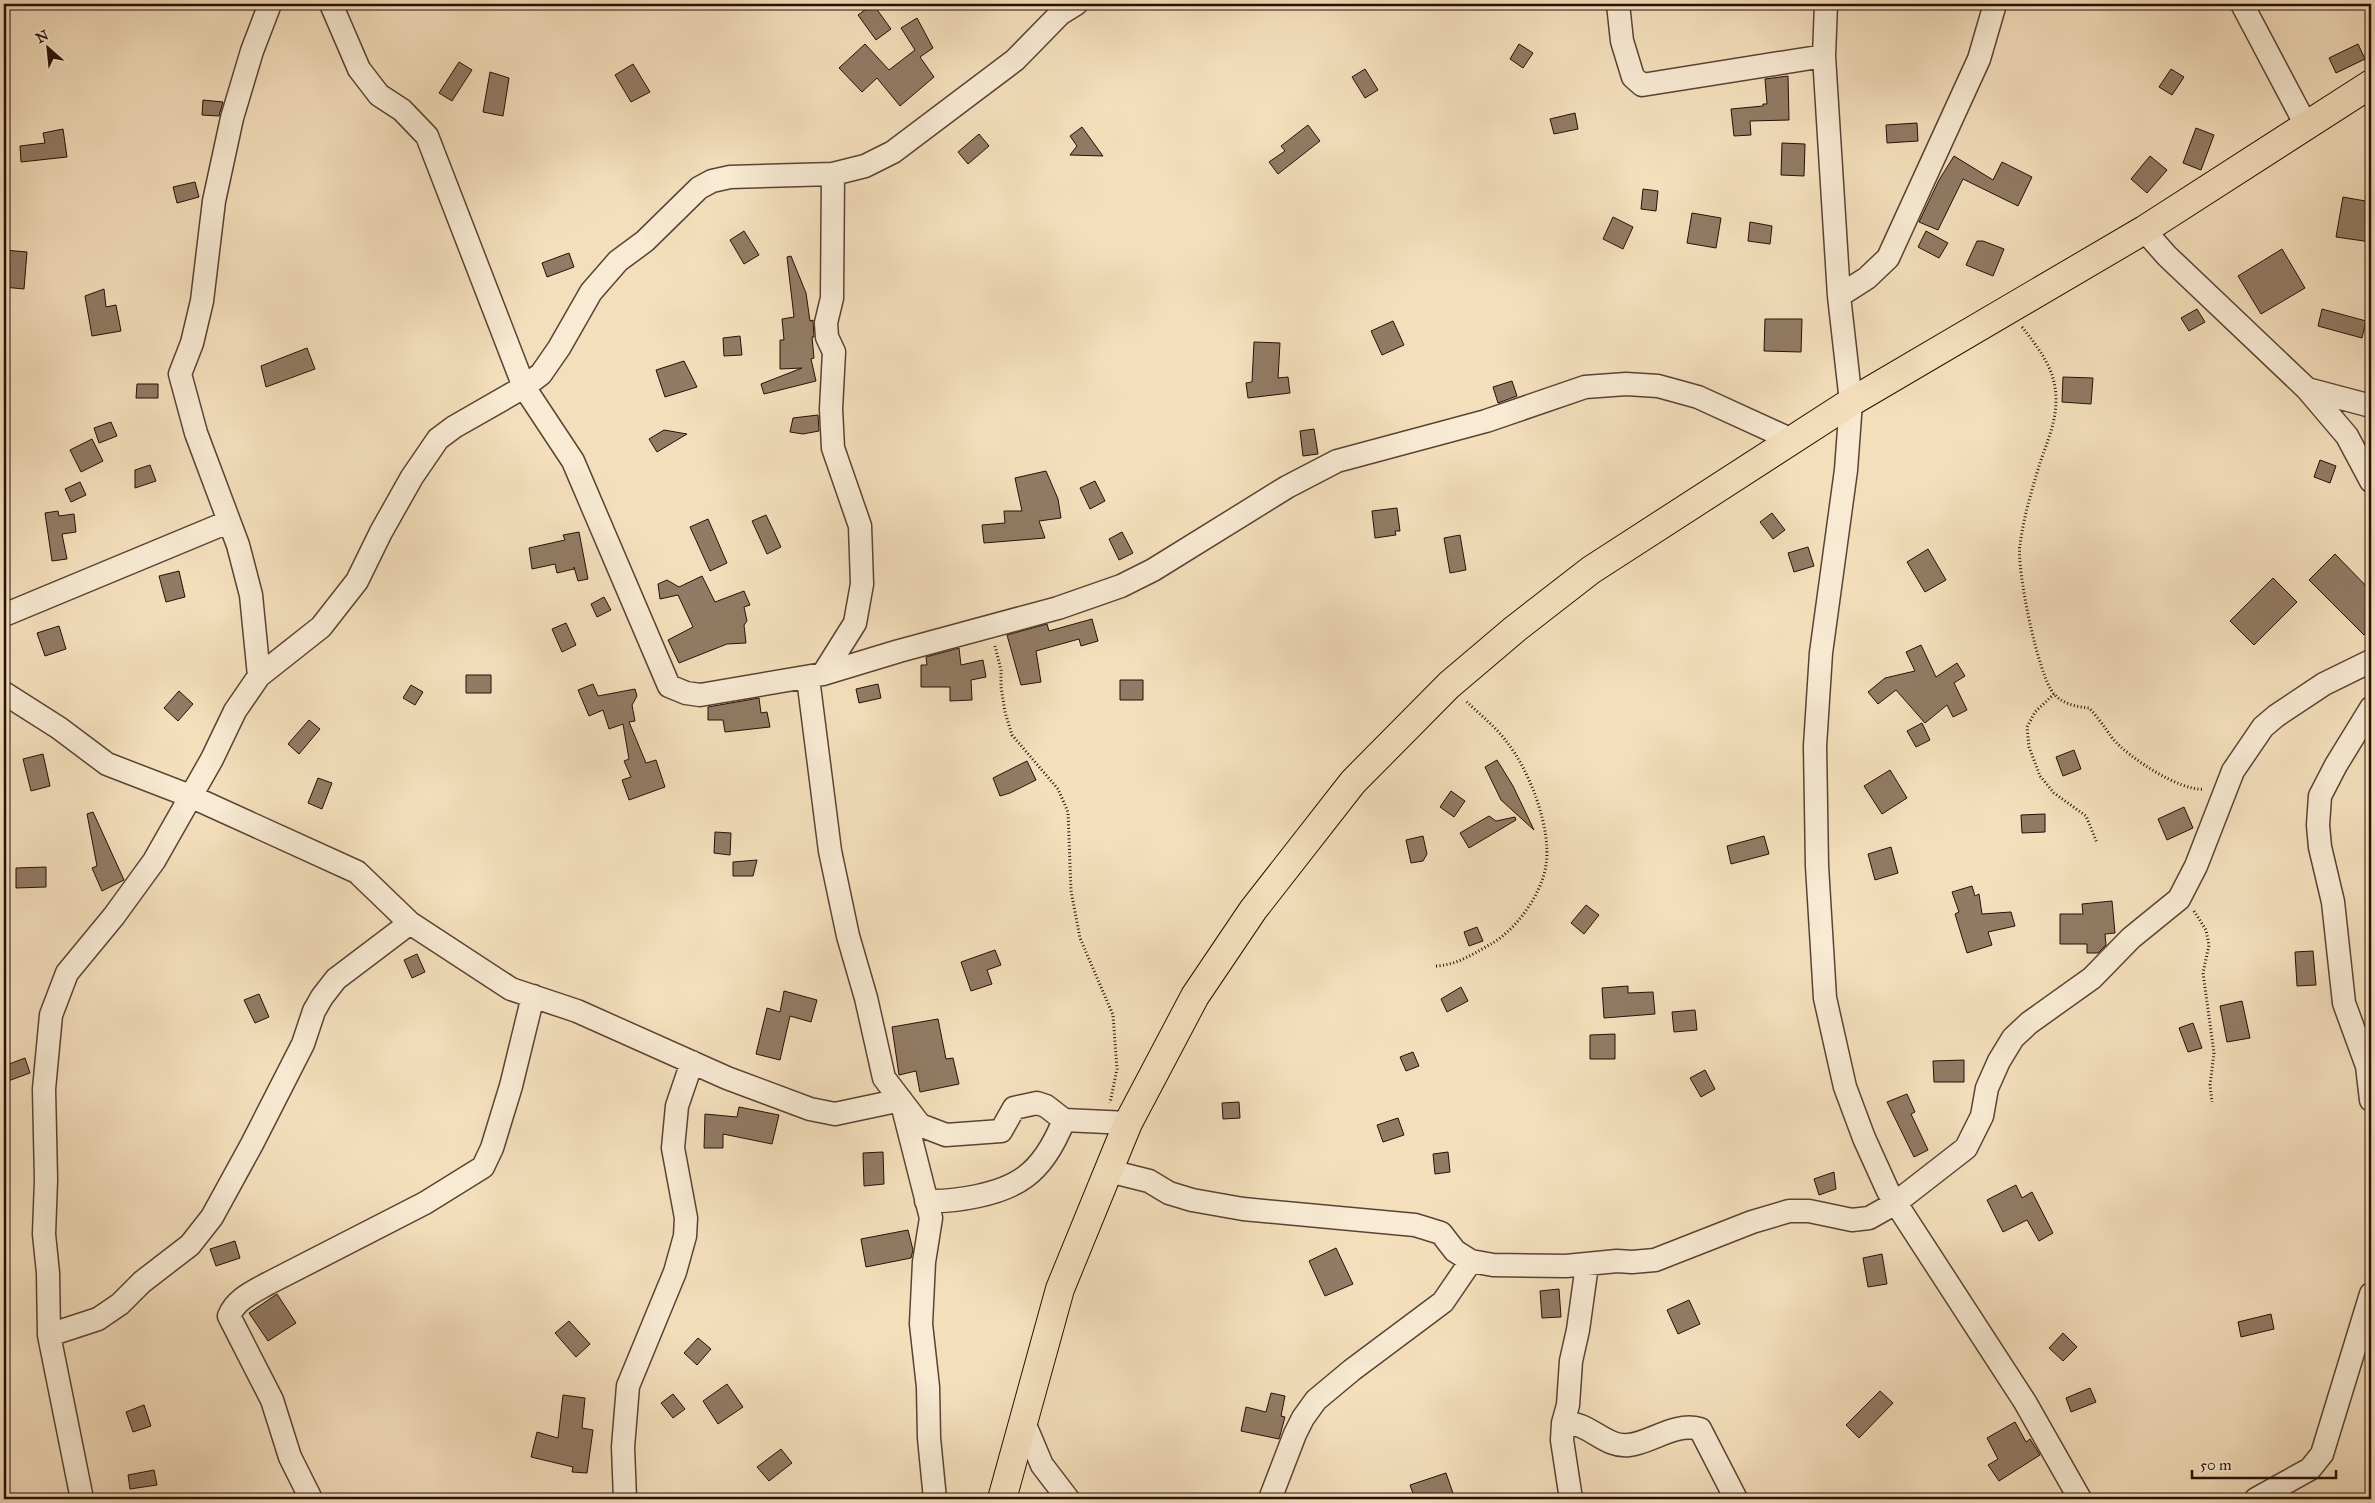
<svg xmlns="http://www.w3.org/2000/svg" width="2375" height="1503" font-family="'IM FELL Great Primer',serif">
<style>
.building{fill:#927b65;stroke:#270f06}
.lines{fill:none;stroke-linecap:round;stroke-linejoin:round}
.street-casing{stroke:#5a4334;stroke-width:25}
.highway-casing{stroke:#270f06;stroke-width:30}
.path{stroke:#270f06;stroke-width:3;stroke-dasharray:1 2.5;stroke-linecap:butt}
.street{stroke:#f8ead3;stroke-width:22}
.highway{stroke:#f4dfbc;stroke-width:28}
</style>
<rect width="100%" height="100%" fill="#f4dfbc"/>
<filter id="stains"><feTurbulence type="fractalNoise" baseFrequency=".004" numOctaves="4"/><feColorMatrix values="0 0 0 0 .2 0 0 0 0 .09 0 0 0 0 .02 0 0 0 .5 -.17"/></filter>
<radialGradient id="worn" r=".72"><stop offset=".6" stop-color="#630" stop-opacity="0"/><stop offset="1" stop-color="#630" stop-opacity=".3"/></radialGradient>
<!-- building -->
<path class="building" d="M873,4l18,25 -15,11 -18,-25z
M917,18l16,30 -13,9 14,20 -34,29 -23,-28 -15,14 -23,-24 26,-24 24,26 26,-20 -14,-22z
M1519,44l14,9 -10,15 -13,-9z
M2358,44l7,15 -29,14 -7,-15z
M459,62l13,8 -20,31 -13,-8z
M633,64l17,28 -19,10 -16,-27z
M1365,69l13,21 -13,8 -13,-21z
M2171,69l13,8 -12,18 -13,-8z
M490,72l19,6 -6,38 -20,-4z
M1788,76l1,44 -39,1 1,14 -17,1 -3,-27 32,-3v-2h4l-2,-25z
M203,100l20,2 -4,14 -17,-1z
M1575,113l3,16 -24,5 -4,-15z
M1917,123l1,18 -31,2 -1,-18z
M1308,125l12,16 -42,33 -9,-12 16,-11 -4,-5z
M1082,127l13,18 8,11 -33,-1 7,-9 -7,-10z
M2196,128l18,7 -13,35 -18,-7z
M63,129l4,28 -46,5 -1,-16 25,-3 -2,-10z
M979,134l10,12 -21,18 -10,-12z
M1782,143l23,1 -1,32 -23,-1z
M1954,156l39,24 9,-18 30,15 -14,29 -55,-27 -25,51 -19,-8 20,-42z
M2150,156l17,14 -20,23 -16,-14z
M195,182l4,15 -22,6 -4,-16z
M1643,189l15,2 -2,20 -15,-2z
M2343,197l28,5v40l-35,-5z
M1692,213l29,5 -5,30 -29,-5z
M1613,217l20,10 -10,22 -20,-10z
M1750,222l22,4 -2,18 -22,-3z
M744,231l15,24 -15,9 -14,-24z
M1926,231l22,12 -9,15 -21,-11z
M1977,241h6l21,8 -11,27 -27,-11z
M2282,249l23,39 -44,26 -23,-38z
M4,250l23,2 -3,37 -20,-2z
M569,253l5,14 -27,10 -5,-14z
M791,256l15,37 4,28 3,-1 1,17h-2l2,21 -3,1 5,22 -52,13 -3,-10 41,-16 -22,1v-29h4l-2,-21 12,-2 -7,-60z
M104,289l2,18 10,-2 5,26 -29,5 -7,-40z
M2197,309l8,13 -16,9 -8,-13z
M2322,309l44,12 -4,17 -44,-12z
M1765,319h37l-1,33 -37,-1z
M1393,321l11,24 -22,10 -11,-24z
M740,336l2,19 -18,1 -1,-18z
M1254,342l26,1 -2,35 10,-1 2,16 -42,5 -2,-15 6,-1z
M307,348l8,21 -49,18 -5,-21z
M684,361l13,26 -32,10 -9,-27z
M2063,377l30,1 -2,26 -29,-2z
M1512,381l5,15 -19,7 -5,-16z
M137,384h21v14h-22z
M818,415l1,16 -16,3 -13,-2 3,-14z
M111,422l6,14 -18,7 -5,-15z
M1314,429l4,25 -15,2 -3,-25z
M664,430l23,4 -30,18 -8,-13z
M92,439l11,22 -22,11 -11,-22z
M2320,460l16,6 -6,17 -16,-6z
M150,465l6,16 -21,7v-18z
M1046,471l12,28 3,19 -22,3 6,17 -61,5 -2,-18 23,-2 -1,-12h18l-7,-33z
M1095,481l10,20 -15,8 -10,-21z
M80,482l6,13 -15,7 -6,-13z
M1397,508l3,23h-5l1,4 -21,3 -3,-27z
M58,511l1,5 15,-2 2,18 -14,2 5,25 -15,2 -7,-48z
M1772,513l13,17 -12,9 -13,-17z
M766,515l15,32 -14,7 -15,-33z
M708,519l19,44 -17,8 -20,-44z
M579,532l9,47 -10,2 -4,-14v2l-17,4 -2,-9 -23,5 -3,-21 36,-8 -2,-5z
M1122,532l11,21 -14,7 -10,-21z
M1460,535l6,35 -16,3 -6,-35z
M1808,547l6,19 -20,6 -6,-19z
M1928,549l18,31 -21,12 -18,-30z
M2335,554l36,37v37l-7,7 -55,-55z
M179,571l6,26 -19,5 -7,-26z
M702,576l13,26 29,-11 6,14 -6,2 3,14 -3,4 2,18 -19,1 -48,19 -11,-23 25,-13 -15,-32 -18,4 -2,-15 9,-4 12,7z
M2273,578l24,24 -43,43 -24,-24z
M604,597l7,13 -14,7 -6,-13z
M1092,619l6,22 -17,5 -2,-7 -43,12 5,31 -20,3 -14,-50 40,-11 2,7z
M566,623l10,22 -14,7 -10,-23z
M59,626l7,23 -21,7 -8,-23z
M1921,645l15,32 21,-14 8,13 -11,7 13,27 -14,7 -6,-12 -22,18 -29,-33 -18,14 -10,-12 17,-14 30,-7 -9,-19z
M959,648l2,17 22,-5 3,17 -15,3 1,20 -22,1v-14h-29v-22h6l-1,-8z
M466,675h25v18h-25z
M1120,680h23v20h-23z
M593,684l5,12 37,-7 2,7 -5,9 3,16 -6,1 17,41 10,-3 9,27 -36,13 -7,-20 9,-3 -7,-16 5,-2 -6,-35 -14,5 -6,-19 -14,6 -11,-26z
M878,684l3,14 -22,5 -3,-14z
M411,685l12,7 -8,13 -12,-7z
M179,691l14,13 -15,17 -14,-13z
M759,698l2,15 6,-1 3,15 -45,5 -2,-12h-15v-13z
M309,720l11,9 -21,25 -11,-10z
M1922,723l8,17 -14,7 -9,-16z
M2074,750l7,19 -18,7 -7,-19z
M43,754l7,32 -19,5 -8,-32z
M1497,760l16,26 21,44 -33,-30 -16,-33z
M1027,761l9,19 -26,13 -10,3 -7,-18z
M1890,770l17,28 -25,16 -18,-28z
M318,778l14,5 -10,26 -14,-6z
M1451,791l14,10 -11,16 -14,-10z
M2184,807l9,21 -26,12 -9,-21z
M93,812l31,68 -22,11 -10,-23 5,-2 -10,-52z
M2045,814v18l-23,1 -1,-18z
M1489,816l7,5 19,-4 1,3 -47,28 -9,-15z
M715,832l16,1 -1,22 -16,-2z
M1423,836l4,18 -4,7 -12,2 -5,-23z
M1764,836l5,18 -38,10 -4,-18z
M1891,847l7,26 -23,7 -7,-26z
M757,860l-4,16h-20v-14z
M46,867v20l-30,1v-20z
M1972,886l3,10 4,-2 3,20 29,-2 4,14 -27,6 4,13 -25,8 -12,-39 4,-2 -7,-20z
M2112,901l3,32 -10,1 1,11 -8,8h-11v-9h-27v-30h23l-1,-10z
M1586,905l13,10 -15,19 -13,-11z
M1477,927l6,14 -14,5 -5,-14z
M995,950l6,15 -14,5 5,14 -21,7 -10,-29z
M2313,951l3,34 -19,1 -2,-34z
M417,954l8,18 -13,6 -8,-18z
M1628,986v7l25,-1 2,22 -51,4 -2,-30z
M1461,987l7,14 -21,11 -6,-13z
M784,991l33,9 -6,22 -21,-6 -10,44 -24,-6 11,-46 13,4z
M259,994l10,23 -14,6 -11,-23z
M2242,1001l8,37 -23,4 -7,-36z
M1695,1010l2,20 -23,2 -2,-20z
M938,1019l8,40 7,-1 6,26 -39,8 -4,-21 -17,4 -7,-48z
M2193,1023l9,25 -14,4 -9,-24z
M1615,1034v25h-25v-24z
M1413,1052l6,14 -13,5 -6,-14z
M25,1058l5,15 -22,8 -4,-15z
M1964,1060v22h-30l-1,-21z
M1705,1070l10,19 -14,8 -11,-19z
M1907,1094l8,18 -4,2 17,36 -14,7 -27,-55z
M1239,1102l1,16 -17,1 -1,-16z
M739,1107l40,8 -7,29 -49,-10v14h-19l1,-34 32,3z
M1398,1118l6,17 -21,7 -6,-17z
M883,1152l1,32 -20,2 -1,-33z
M1448,1152l2,20 -15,2 -2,-20z
M1834,1172l2,17 -17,6 -5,-16z
M2016,1185l6,13 10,-6 21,41 -14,8 -12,-21 -24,12 -16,-32z
M908,1230l5,20 -2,8 -45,9 -5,-28z
M235,1241l5,17 -24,8 -6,-17z
M1336,1248l17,36 -28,12 -16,-35z
M1882,1254l5,30 -19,3 -5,-29z
M1559,1289l2,28 -19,1 -2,-27z
M277,1294l19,29 -28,18 -19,-28z
M1689,1300l11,24 -22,10 -11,-24z
M2271,1314l3,15 -33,8 -3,-15z
M569,1321l21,23 -14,13 -21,-24z
M2063,1333l14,14 -14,14 -14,-13z
M698,1338l13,11 -14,16 -13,-12z
M727,1384l16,23 -25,17 -15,-23z
M2090,1388l6,14 -25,10 -5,-14z
M1880,1391l13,12 -34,35 -13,-13z
M1271,1393l14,3 -4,20 4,1 -6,22 -38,-8 5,-24 20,5z
M673,1394l12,15 -12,9 -12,-15z
M563,1395l22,3 -3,30 11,2 -6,43 -15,-1 1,-5 -42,-10 6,-25 21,6z
M144,1405l7,21 -18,6 -7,-20z
M2015,1422l11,20 4,-3 10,16 -41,26 -11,-16 10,-6 -11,-21z
M781,1449l11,14 -23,18 -12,-14z
M154,1470l3,15 -27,4 -2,-14z
M1446,1473l9,26h-40l-5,-14z"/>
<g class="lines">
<!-- street casing -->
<g class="street-casing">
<path id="street" d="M331,4l28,65 20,26 23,15 25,26 97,251 49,74 96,225 17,7 14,2 123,-21 76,-23 159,-43 63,-22 32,-16 134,-83 50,-26 149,-40 99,-34 41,-3 32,2 40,11 94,43
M1618,4l4,37 11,36 9,8 182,-29
M1826,4l-2,52 15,240 12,106 -5,68 -25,183 -6,93 2,120 8,132 20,89 19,51 24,53 137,211 55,97
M2242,4l65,123
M2144,230l23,26 140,133 40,47 24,45
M1839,296l28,-18 21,-20 91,-199 16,-55
M2307,389l64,17
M4,615l224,-93
M823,674l32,-51 7,-39 -2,-58 -27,-78 -2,-39 3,-57 -7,-15 -1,-14 6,-25 1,-124
M259,676l-8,-81 -13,-50 -42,-112 -16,-59 12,-31 10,-42 12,-100 18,-83 20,-67 18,-47
M808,678l22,173 18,85 18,62 18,80 36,47 26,10 55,-4 13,-23 23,-5 9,3 18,14 64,3
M4,693l55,35 48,36 83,32 167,76 53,51 101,66 66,22 150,67 83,31 25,5 66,-14
M2371,708l-35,57 -16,31 -2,29 2,22 13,55 11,101 23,63 4,34
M903,1108l28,110 -7,44 -3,62 7,63 1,51 6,61
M1109,1171l40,10 20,12 23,7 51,9 172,16 26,8 14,18 16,10 22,4 73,1 51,-5 15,1 23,-2 97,-38 37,-11h20l43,9 17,-2 25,-14 72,-56 16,-32 5,-28 12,-27 14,-23 16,-15 63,-45 39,-40 48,-39 17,-33 37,-95 30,-44 13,-11 48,-32 47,-23
M926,1201c29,1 75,-6 99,-24 18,-13 31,-37 39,-57
M49,1335l49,-16 22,-15 22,-22 48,-37 22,-28 40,-73 51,-100 11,-33 8,-14 14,-18 74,-56
M1023,1420l19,45 26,34
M1563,1423c26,-2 41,25 66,22 22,-2 45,-23 71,-16l36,70
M82,1499l-33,-164 -1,-62 -4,-39 2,-54 -2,-91 7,-74 16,-42 47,-57 40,-55 58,-102 23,-48 24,-35 62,-49 36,-46 24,-49 31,-55 26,-38 16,-12 70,-40 17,-13 18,-26 32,-56 27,-31 27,-20 54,-53 13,-7 18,-4 103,-3 32,-8 28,-14 122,-92 45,-46 16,-10
M311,1499l-21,-42 -18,-57 -43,-84c7,-17 24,-24 40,-33l156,-80 58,-36 9,-19 19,-62 22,-90
M625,1499l-2,-52 5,-61 47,-114 10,-36 1,-18 -13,-70 4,-42 15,-44
M1270,1499l25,-65 8,-16 13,-18 36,-30 91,-68 28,-41
M1571,1499l-9,-59 1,-17 5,-18 3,-44 7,-31 9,-65
M2256,1499l54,-30 12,-15 49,-160"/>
</g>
<!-- highway casing -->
<g class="highway-casing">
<path id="highway" d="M1002,1499l58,-210 68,-166 67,-127 58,-86 100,-128 96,-97 66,-56 76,-59 260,-168 293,-172 227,-146"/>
</g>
<!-- path -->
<path class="path" d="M2022,327c18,23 34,43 34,73 0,23 -9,42 -16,63 -8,26 -16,53 -20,81 -4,24 18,132 34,150 9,10 23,13 35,14 9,9 16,20 24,31 15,18 68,53 91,50
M995,646l6,24v17l4,25 7,23 46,54 10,23 3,79 9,47 33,77 4,54 -7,34
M2054,694l-19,18 -8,15 2,20 11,29 14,17 32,23 11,27
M2194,911l12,19 3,15 -6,28 11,80 -4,32 2,17
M1436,966c21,-1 37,-12 55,-22 25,-14 51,-50 55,-79 6,-36 -17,-96 -40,-124 -11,-15 -27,-27 -40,-40"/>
<!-- street -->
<use href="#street" class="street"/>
<!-- highway -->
<use href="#highway" class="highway"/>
</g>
<!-- margin -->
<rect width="2375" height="1503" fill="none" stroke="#f4dfbc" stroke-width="20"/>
<rect x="5" y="5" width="2365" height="1493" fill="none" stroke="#270f06" stroke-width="2.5"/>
<rect x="10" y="10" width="2355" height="1483" fill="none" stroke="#270f06"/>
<!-- north arrow -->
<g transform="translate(48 48) rotate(333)" stroke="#f8ead3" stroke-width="4" paint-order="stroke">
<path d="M0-4L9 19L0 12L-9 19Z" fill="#270f06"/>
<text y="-8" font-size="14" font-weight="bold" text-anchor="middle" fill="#270f06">N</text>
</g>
<!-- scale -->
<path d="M2192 1470v8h144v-8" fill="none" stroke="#270f06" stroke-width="2.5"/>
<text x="2200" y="1470" font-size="15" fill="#270f06" stroke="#f8ead3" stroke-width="4" paint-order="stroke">50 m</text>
<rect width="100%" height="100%" filter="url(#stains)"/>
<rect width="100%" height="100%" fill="url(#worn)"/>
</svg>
